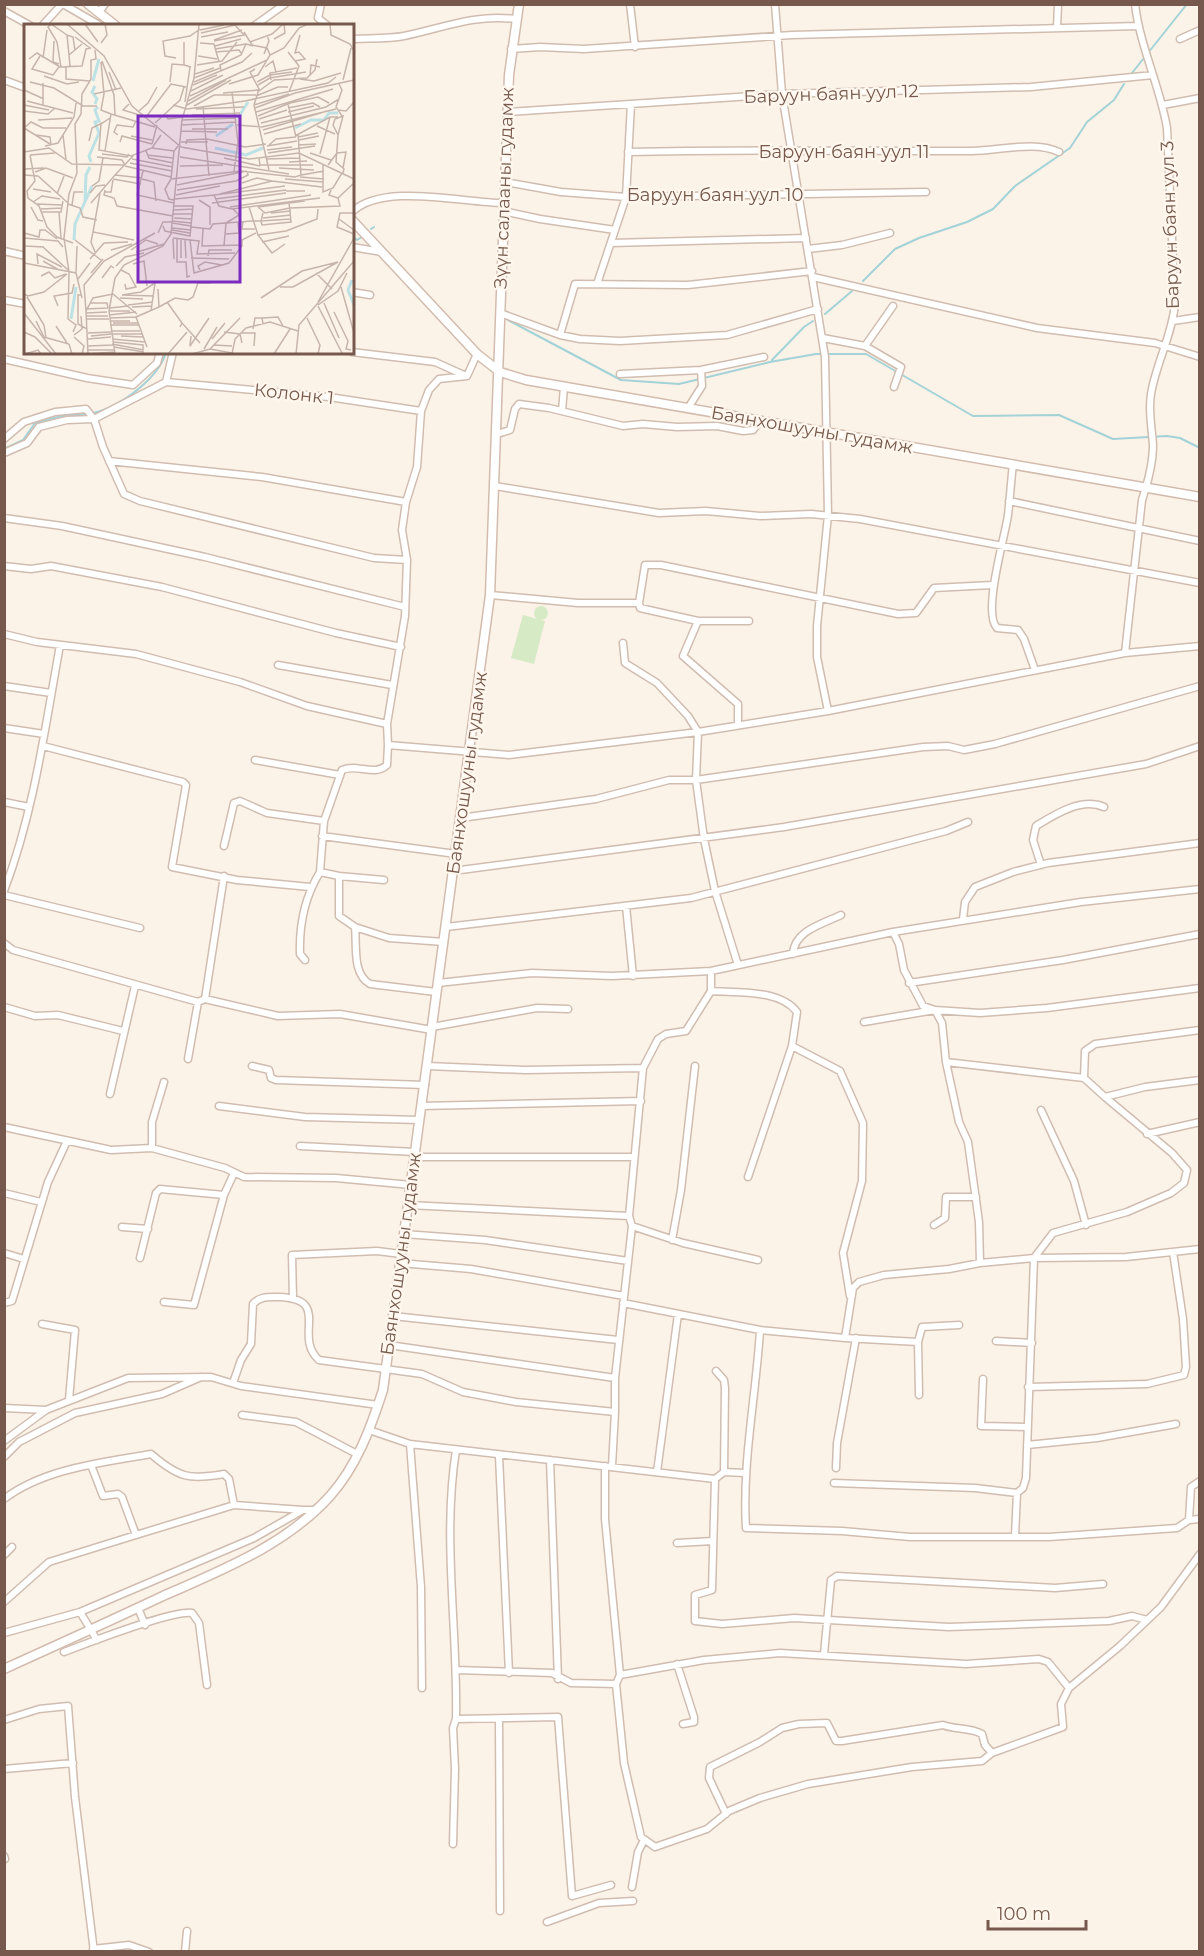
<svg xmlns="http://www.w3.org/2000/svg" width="1204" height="1956" font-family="Montserrat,sans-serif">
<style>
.green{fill:#d6eac6}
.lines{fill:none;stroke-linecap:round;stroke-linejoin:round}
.stream{stroke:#a3d2d7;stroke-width:2}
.street-casing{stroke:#d0bdb0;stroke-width:9}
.secondary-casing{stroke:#d3bcae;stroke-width:11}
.street{stroke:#fff;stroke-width:6}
.secondary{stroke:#fff;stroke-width:8}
.labels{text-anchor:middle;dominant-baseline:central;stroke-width:4.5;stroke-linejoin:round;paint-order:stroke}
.street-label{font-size:18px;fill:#76594c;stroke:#fff7ee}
.inset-river{fill:none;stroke:#bce2e6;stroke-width:3}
.inset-road{fill:none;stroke:#c6b5aa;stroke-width:1.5}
.view{fill:#7b2cbf;fill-opacity:0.15;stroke:#7b2cbf;stroke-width:3}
.inset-edge{fill:none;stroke:#76594c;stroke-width:3}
</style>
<rect width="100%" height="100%" fill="#fcf3e8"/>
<!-- green -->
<path class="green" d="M534 613a7 7 0 1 1 14 0a7 7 0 1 1-14 0Z
M523,615l22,6 -11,43 -23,-6z"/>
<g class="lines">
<!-- stream -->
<path class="stream" d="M1132,73l55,-69
M371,229l3,-2
M352,236l5,4 5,-3
M863,281l32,-32 24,-11 48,-16 26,-13 22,-23 55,-38 17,-26 27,-22 10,-16
M825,314l27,-23
M508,320l113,60 58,4 91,-22 46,-8h50l107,62 86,-1 54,24 54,-3 13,2 20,10
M772,360l32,-33 9,-6
M93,413c26,-5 66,-35 73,-61
M4,449l19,-9 12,-17 27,-7 25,-2"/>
<!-- street casing -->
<g class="street-casing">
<path id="street" d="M63,4l38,22
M321,4l-3,14 10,8
M630,4l5,43
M775,4l7,90 43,263 3,158 -11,111v31l11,54
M4,11l27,15
M99,12l6,-8
M42,26l20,-22
M254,26l31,-22
M1057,28l1,-24
M352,39c17,-1 36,0 52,-3 39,-8 70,-22 111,-17
M1180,39l20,-9
M511,49l29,-2 44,2 208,-14 346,-9
M4,80l22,8
M1163,105l37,-7
M507,112l275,-18 249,-7 122,-12
M628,152c115,-3 229,-1 344,-1 26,0 63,-11 87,1
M505,182l56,10 65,5 300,-5
M503,211l37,8 75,11
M352,212c31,-30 111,-9 151,-9
M611,243l195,-5
M352,247l30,5
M808,249l34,-4 48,-12
M4,251l22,5
M813,277l224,51 118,15 45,14
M597,284l29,-87 5,-93
M352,292l18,3
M4,300l22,4
M500,313l60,22 20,4 40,2 107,-6 91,-26
M1173,321l27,-4
M560,335l15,-51 113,1 124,-14
M823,338l42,8 28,-40
M865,346l36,21 -7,20
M352,352l83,10 29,13
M477,354l-10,22 -28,3 -10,11 -8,21 -4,56 -11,35 -4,28 5,30 -2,56 -18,108 1,21 121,10 189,-23 130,-21 297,-58 75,-7
M4,359l83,19 46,7 24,-22 3,-11
M620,374l81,-4 63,-13
M166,382l163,15 92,14
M688,408l14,-22 -1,-16
M562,411l2,-24
M497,434l13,-4 5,-21 4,-5 30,4 74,18 20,-2 34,3 40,-1 26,5 10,-1 7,-9
M4,439l20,-17 31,-10 31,-3 8,10 72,-37 7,-30
M4,453l23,-10 12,-16 28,-7 27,-1 9,28 21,47 16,7 234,57 33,2
M109,461l153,16 144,25
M1013,464c-2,17 -3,34 -5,51 -3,22 -26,98 -11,113l21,2 6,9 11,31
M495,486l164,27 47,-2 54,5 51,-2 49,5 340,64
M1009,501l191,40
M4,518l58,8 143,31 200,50
M4,566l27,3 20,-3 111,21 174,46 65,14
M490,595l88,8h61l6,-38h16l237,49 18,-1 18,-25 58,-3
M639,603l1,5 58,13h51
M698,621l-15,35 55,48v21
M4,634l33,8 99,12 104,28 67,24 80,18
M623,643l2,20 32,20 31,33 10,16 -2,48 8,59 11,52 23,74
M1125,653l17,-153c6,-18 11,-36 11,-55 -1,-17 -5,-34 -2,-51 5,-31 21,-58 24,-90l-8,-176c-7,-42 -27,-81 -32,-124
M278,665l114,20
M4,686l47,7
M4,728l40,6
M388,745l-1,20c-13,12 -30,-2 -45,5l-18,51 -4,51 19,4v40l16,11c2,19 -3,47 15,57l66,8
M43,746l140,36 3,3 -14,82 65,13 73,7
M255,760l85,15
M4,802l25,5
M461,818l135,-19 73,-19h27l227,-33 25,-1 16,4 31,-6 205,-58
M322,836l134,18
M224,846l10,-43 6,-2 27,12 57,8
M1041,865l-8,-25 3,-14c18,-11 45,-29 68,-19
M453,871l331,-44 362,-63 54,-18
M339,876l45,4
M4,891c30,-79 41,-163 56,-246
M4,895l136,33
M626,906l7,70
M963,919l2,-17 10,-15 38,-15 35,-9 152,-20
M355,927l34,11 55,4
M446,927l245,-29 255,-67 22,-9
M893,932l188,-30 119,-13
M4,943l9,7 185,52 7,-3 73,17 62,-2 92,16
M793,954c1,-23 29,-30 48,-39
M305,960l-5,-6c-1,-30 4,-56 20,-82
M711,971v20c26,2 69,-2 86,21l-5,34 48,25 23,52 -1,58 -19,72 7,43
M438,983l94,-10 80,3 99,-5 182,-39 6,12 5,26 19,36 12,4 7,13 4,39 138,16 21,19 40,-10 55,-7
M909,983l154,-23 137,-26
M205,999l19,-123
M4,1007l31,9 23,-1 65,16
M864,1022l71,-12 45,3 67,-5 153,-20
M432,1027l105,-19 31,1
M188,1059l10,-57
M946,1062l13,60 9,20 11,80 1,41
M252,1066l17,4 2,8 5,2 149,5
M643,1068l15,-29 8,-5 20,-3 25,-40
M1084,1078l1,-27 10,-7 105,-14
M110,1094l25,-108
M219,1106l86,11 115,3
M421,1106l220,-5
M1041,1110l33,71 12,44
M4,1127l107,23 41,-2 73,20 19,9 92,1 75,7
M1147,1134l53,-12
M300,1146l115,6
M152,1148v-26l12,-40
M414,1157h220
M748,1177l44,-131
M4,1193l37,9
M408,1205l221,11
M934,1225l11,-7 1,-21h30
M632,1226l51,17 75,17
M122,1227l26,2
M404,1234l81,6 143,21
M672,1240l9,-50 14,-124
M4,1253l20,6
M140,1258l16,-65 4,-4 64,6
M400,1263l71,6 153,27
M293,1298l-1,-43 85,-4 24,3
M164,1302l30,3 30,-110 10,-22
M4,1303l8,-2 36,-119 19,-41
M623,1303l137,27 85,8 8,-50 6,-6 25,-7 65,-6 31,-6 54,-5 92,-1 74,-8
M393,1316l225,24
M42,1324l33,6 -6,70
M760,1330c-4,66 -18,132 -14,198l96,3 68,6h139l128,-9 12,-8 11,-1
M845,1338l73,4 4,-15 37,-2
M996,1341l36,2
M918,1342l1,53
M389,1345l226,33
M716,1371l8,9 1,8 -1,84
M983,1379l-2,47 46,1
M233,1383l8,-23 10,-16 2,-40c7,-8 15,-7 26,-7 54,2 13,39 40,63l103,14 41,18 53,10 99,10v-34l17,-152 -3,-10 14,-148 -118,2 -98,-4
M1028,1387l119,-3 37,-9 2,-8 -3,-48 -10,-67
M4,1408l42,2
M242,1415l54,7 61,32
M369,1430l41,14 11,143 1,101
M4,1441l42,-31 82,-32 83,-1 30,9 137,19
M410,1444l305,35 -3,111 -17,5v26l27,3 72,-6 155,9 160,-6 23,-5 15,4
M1027,1445l70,-7 79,-14
M456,1450c-14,89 2,180 0,269l102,-2 14,179 39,-11
M499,1456l10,217
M4,1457l15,-15 56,-29 87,-19 39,-17
M550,1460l8,219
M91,1465l12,31 15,-2 4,3 14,38
M605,1466v53l15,156 -4,9 8,79 17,74 14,10 52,-18 22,-18 31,-13 48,-14 104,-17 70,-6 10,-8 71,-26 -2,-23 8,-16 51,-42 41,-39 39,-53
M612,1466l3,-54
M836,1468l1,-25 19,-105
M657,1472l21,-158
M715,1479l9,-7 21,1
M834,1483l141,5 42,5
M4,1499c41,-31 98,-36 147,-45 28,24 38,26 73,20l5,5 5,26
M1189,1520l2,-33 9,-6
M1015,1536l2,-43 6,-5 3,-10 8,-220 19,-25 74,-21 44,-19 13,-10 3,-13 -15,-17 -67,-56
M677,1543l36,-2
M4,1555l8,-8
M4,1602l45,-40 87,-27 98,-30 69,5
M138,1608l7,17
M80,1612l174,-74 49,-28h14
M4,1633l76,-21 17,28
M64,1652c24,-9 108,-42 128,-39l7,10 8,62
M824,1654l7,-74 6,-4 218,12 48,-4
M677,1664l17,53v5l-11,2
M457,1670l95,3 19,10 45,1
M620,1675l84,-15 76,-7 186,11 73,-5 9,3 21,26
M499,1719l1,192
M4,1720l35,-11 29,-3 7,91 19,155
M4,1769l69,-6
M726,1814l-17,-36 1,-11 50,-25 22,-14 17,-4 28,-1 9,18h6l101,-16c13,5 26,2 39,9l3,11 7,8
M453,1844l2,-75 -2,-41 3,-9
M4,1856l1,3
M632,1887l6,-35 6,-12
M547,1922l52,-19 34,-2
M93,1949l36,-4 20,7
M185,1952l2,-21"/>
</g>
<!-- secondary casing -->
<g class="secondary-casing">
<path id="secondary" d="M88,4l28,22
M352,220l125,134 23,18 26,8 674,117
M4,1669c53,-24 106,-48 159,-73 59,-26 123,-51 167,-100 27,-30 41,-69 53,-106l107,-795 19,-520 10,-71"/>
</g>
<!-- street -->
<use href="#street" class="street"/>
<!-- secondary -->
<use href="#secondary" class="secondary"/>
</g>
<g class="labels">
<!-- street labels -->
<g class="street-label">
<text transform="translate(831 94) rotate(-2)">Баруун баян уул 12</text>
<text x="844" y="152">Баруун баян уул 11</text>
<text transform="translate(504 188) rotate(-88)">Зүүн салааны гудамж</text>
<text x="715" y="195">Баруун баян уул 10</text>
<text transform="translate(1170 225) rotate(-92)">Баруун баян уул 3</text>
<text transform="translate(294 394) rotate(6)">Колонк 1</text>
<text transform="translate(812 430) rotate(10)">Баянхошууны гудамж</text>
<text transform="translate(467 773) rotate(-82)">Баянхошууны гудамж</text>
<text transform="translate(401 1254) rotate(-82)">Баянхошууны гудамж</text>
</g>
</g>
<!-- overview -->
<g transform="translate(24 24)">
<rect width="330" height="330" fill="#fcf3e8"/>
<path class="inset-river" d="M69,57l6,-22M71,62l-3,6 5,7 -2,5M214,94l10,-16M271,104l16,-8h13l5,-7h9M192,112l17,-12M191,124l31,7 17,-7M67,138l-2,-6 10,-23 -4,-11 4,-1 -4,-11 3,-3M61,177l1,-26 4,-8M50,216l1,-16 17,-38M328,256l-4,10 6,15M47,295l5,-32"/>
<path class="inset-road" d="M27,0l-3,3 9,15 4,25M27,0l16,11M43,0l37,32 28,50 49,41M61,0l13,18M306,0l1,11 19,9 4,7M176,6l24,-5M220,8l8,13 15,3 3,7M177,9l34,-8 9,10 -30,6M51,13l15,11M177,13l27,-5M250,15l11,-6 -1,-9M190,16l28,-10M30,17l-1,21 6,2M160,18v23l7,2M226,18l22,-8 11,-10M77,19l6,-8 -2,-11M176,19l14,1 5,18M191,22l26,-7M191,25l31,-5M192,28l23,-2 2,3M264,28l11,14 -10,26M240,30l5,-13 -2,-6M45,31l-2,-20 6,2 2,13M16,32l-8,13 21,6 6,-8M174,32l19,3M19,34l4,-28M152,34l-11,-2 -2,-15 27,-5 10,-7M5,35l8,-6 23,14 22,-1 4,-17 5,-1M78,37l12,34 1,20M271,37l10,-2 -6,-7 -4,1 5,-18M77,38l3,32 -3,16 10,4M173,41l25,-4 15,-19M42,42v13l24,2M46,42l-1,-11 13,-11M241,43l8,-6 3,11M231,45l-5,3 9,17 -5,16 15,65M197,46l-1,-5 21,-10 5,-11 7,2M85,48l7,18M171,50l19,-6M286,51l1,-10 9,2M20,52l23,8 12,-2M170,54l26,-10M276,55l14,2 27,-8M247,56l-1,-7 27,-5M319,56l8,-32M6,58l24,6 29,18h14M146,58l2,-18 12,1M170,58l48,-20 10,-9M233,58l13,-7 22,-3M205,60l29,-9 12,-20 14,-7 15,-20 9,-4M315,60l3,6 -6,17 6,9M169,61l24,-10M234,61l12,-7 36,-6M0,66l20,9M167,67l32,-16M235,67l15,-11 33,-2 8,-8 2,-11M208,68l6,50 -4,29M199,69l35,-3M70,70l27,-6M166,72l77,-36M232,72l22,-9h10M3,77l46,12M164,77l38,-21M161,78l5,-35M105,80l-6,6 23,7M264,80l8,33M0,81l25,5M19,81v-22M149,81l14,4 58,-8 83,-18 8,-6M163,81l44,-25M230,81l35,-11M170,82l20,-11h42M179,82l6,70M231,84l40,-15 59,-13M264,84l25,-5 7,4M172,85l48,-2M314,86l8,1 8,-9M0,87l24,3 7,-6M115,87l9,-8 9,-16M232,88l77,-23M264,88l26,-6M142,91l2,4 14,-2M168,91l48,-2M234,92l32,-13 28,-6 11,6M122,93l25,-33 15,3M86,94l-9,6 -2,26 32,6 21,-8 9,-13M235,95l28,-9M14,96l34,-2M158,96l53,-2M131,99l25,-23 4,-13M237,99l65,-16 13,-8M157,101l55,-3M213,101l25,2M293,102l18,8M238,103l74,-18M0,104l7,-6 12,6h23M0,104l26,16M168,105h36M239,106l64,-19M157,107l36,1M240,110l37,-10M12,111l14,2 1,8M39,111l3,25M94,111l-4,-3 3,-7 16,2 3,-6M314,111l5,-19 -8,3 -2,6 5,10 -2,27 8,7 -1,4M107,112l21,4M271,112l35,-19h8M274,113l20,-4M183,115l38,8 21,-3M275,116l20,-4M65,117l3,-13 10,-5M96,118l2,-6 30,8M157,118h27M128,120l5,-19M162,120l1,-4 20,-1M245,121l7,-6 20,-2M274,121l18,-1M21,122l13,-3 16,-26 2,-14M154,122l-4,5 -3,28 70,-8 54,6 6,-2 -3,-41M243,122l30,-5M157,123l68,12 50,-6 55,26M128,124l22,3M243,126l25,-3M81,127l6,-37 44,13M122,127l3,7 24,5M0,128l25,-4 23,16 53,1M244,129l47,-7M286,129l21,7M78,130l25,3 2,-3M296,130l10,-37M6,131l5,26 -8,10 1,7 11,8 8,21 10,10 16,6M6,131l25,-2M123,131l26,3M73,133l25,3 3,5M156,133l109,17M200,134l36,8M235,134l1,7h53M108,135l41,8M243,135l33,-1M265,138l18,-1M106,139l42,8M299,141v27l10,-4 9,-15M304,141l9,-12 9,-1 -3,16M101,142l46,11M156,142l43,-1M255,144l35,2M0,145l20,-1M119,147l-6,24 37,8M11,148l11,-4 27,10M0,151l14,1 30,27M91,151l18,-19M277,151l23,-4M276,153l24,2M89,155l28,5M118,155l12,3 2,19M147,155l-6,10 4,10 5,1M261,155l38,3M218,159l15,-5 15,3M153,161l70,-14M68,162l7,-5 4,-23M9,165l18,3M81,166l-1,5 10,3 3,8 56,10M153,166l59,-9 12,-6 -1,-4M262,167h19M81,168h6l2,-12M66,169l6,-7 9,-1M76,169l-7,39 41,8M33,170l7,-18M196,170l52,-13 50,6M152,171l44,-9M190,171l71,-9M314,174l16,-15M151,175l39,-4 5,11 13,3 88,-11M191,175l71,-9M175,176l11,7v18M9,178l9,-6 18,3M67,179l24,-28 27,3M188,179l74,-10M13,180l25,1M44,180l12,4 3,9 14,3M48,181l2,-13h9M7,183l7,13 5,1M206,183l81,-12M225,183l9,28 28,-4 31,-12 1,-10M234,183l7,6 25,-5 50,-2 -2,-8 -9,-3 2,-5M234,183l47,-6M17,185l21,-1M150,186l19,-1M18,188h19l2,-11M35,188l2,26M239,189l-2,8 30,-2M247,189l20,-2M330,189h-14l-3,14 17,7M149,190h19M150,194l18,1M239,194l28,-3M315,195l15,11M148,197l19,2M219,197l-1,8h13M228,197h9l1,4 29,-3 -2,-20M148,199l19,3M139,202l2,5 25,5 3,-30h-19M167,203l19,2 3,-5 39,-3M148,204l19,2M179,205l-1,17 40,-1M148,206l18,3M69,208l-2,10 4,10M0,209l15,4 1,-7h5l12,9M134,209l5,-11h9M202,210l13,-1 -1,-11M234,211l14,18 13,-9M0,214l34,3 5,6M149,214l26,3 -2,13 38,-1M149,215l1,20M153,215v23h9l1,15 3,-1M157,215v19M51,216l26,20M161,216l1,18M166,216l4,33 35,-10 13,-17v-6l14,-7M238,218l27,-6M0,222l20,1M200,222l2,-23 13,-8 -6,-6M19,223l25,23M115,223l-2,5 27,-8M87,226l21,-6M107,226l15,-10 12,4M184,232l1,-6h23M167,234l38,1M66,235l14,-16 24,-1M19,237l16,9M0,239l52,10 6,25M14,240l-1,-10 25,13M109,240l11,-3 3,25M92,242l9,-9 19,-4M97,246l8,4 7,13 -10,2 -1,-5M176,246l-2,-4 7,-4 17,3M52,249l1,-27M67,249l12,-14M292,249l16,16M17,252l8,-4 6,6 11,-4M78,254l9,-12 3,2M54,255l12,-16M256,263h13l45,-25M317,263l13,46M0,270l4,2 16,-4 23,-18M57,271h-3v29l9,5M98,271l19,-3 14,-9 -4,28M98,271l32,1M3,273l17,28 2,13M96,274l23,1M237,274l41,-27 36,-9M143,278l15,21M294,278l36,-64M66,279h17l1,5M300,279l15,35M104,281l25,-3M294,281l20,-14 9,-18M34,282l-4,-10 18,-3 2,-9M294,282l24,47M108,283l20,-1M135,283l16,-9 13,2 5,-3 5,-14h13M86,284l18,-2M62,285l22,-1M62,287l-2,-26 20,-24 51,-28M85,287h21M310,288l14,29 -2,8 5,1M0,289l32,41M62,289l21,-1M85,291l27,-3M62,292h22M86,294l26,-1M238,294l16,-1 5,9M283,294l13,27 -2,9M62,295h23M12,297l8,16 25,7 3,10M86,297h20M89,299h25M87,301h28M32,302l11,17M156,303l2,-4 18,20M229,305l2,-11h7l1,6M87,307h29M0,308l11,5 17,17M49,308l3,-7 -8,-6 1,-47 -5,-34 5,-44 8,-21 -2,-49 6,-10 1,-20 9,-15v-19l5,-1 -1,-9M200,308l16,2 2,9M64,309l23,-1M217,309h14l-1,13M87,310h31M50,311l8,-6 -1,-13M67,312l20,-2M97,312l22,1M167,312l-1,10 19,-28M50,313l10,9 -2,8M64,315l23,-2M88,315l33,3M188,315l13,-16M89,318l30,3v4M88,320l32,6M190,321l18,1M64,322l25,-1M90,323l30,5M123,323l-11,-30 23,-10 -1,-18M180,325l13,-22M186,325l22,4M64,326h26M1,330l13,-4 3,4M64,330l-2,-43 7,-13 20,-4 24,20M64,330l27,-2M91,330l-6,-43 6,-33 9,-13 39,-19 8,-12 11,-114 12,-42 5,-54M144,330l19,-22M168,330l18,-5 30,-31M208,330l3,-15 11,-11 24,-6 28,9M250,330l16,-25M272,330l3,-29 55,-64"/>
<path class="view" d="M114,92h102v166h-102z"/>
<rect width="330" height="330" class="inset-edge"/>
</g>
<!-- border -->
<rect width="1204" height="1956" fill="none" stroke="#76594c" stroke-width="12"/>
<!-- scale -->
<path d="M988 1920v9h98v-9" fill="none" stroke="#76594c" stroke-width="3"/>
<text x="997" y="1920" font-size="18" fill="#76594c" stroke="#fff7ee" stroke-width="4.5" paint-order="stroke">100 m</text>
</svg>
